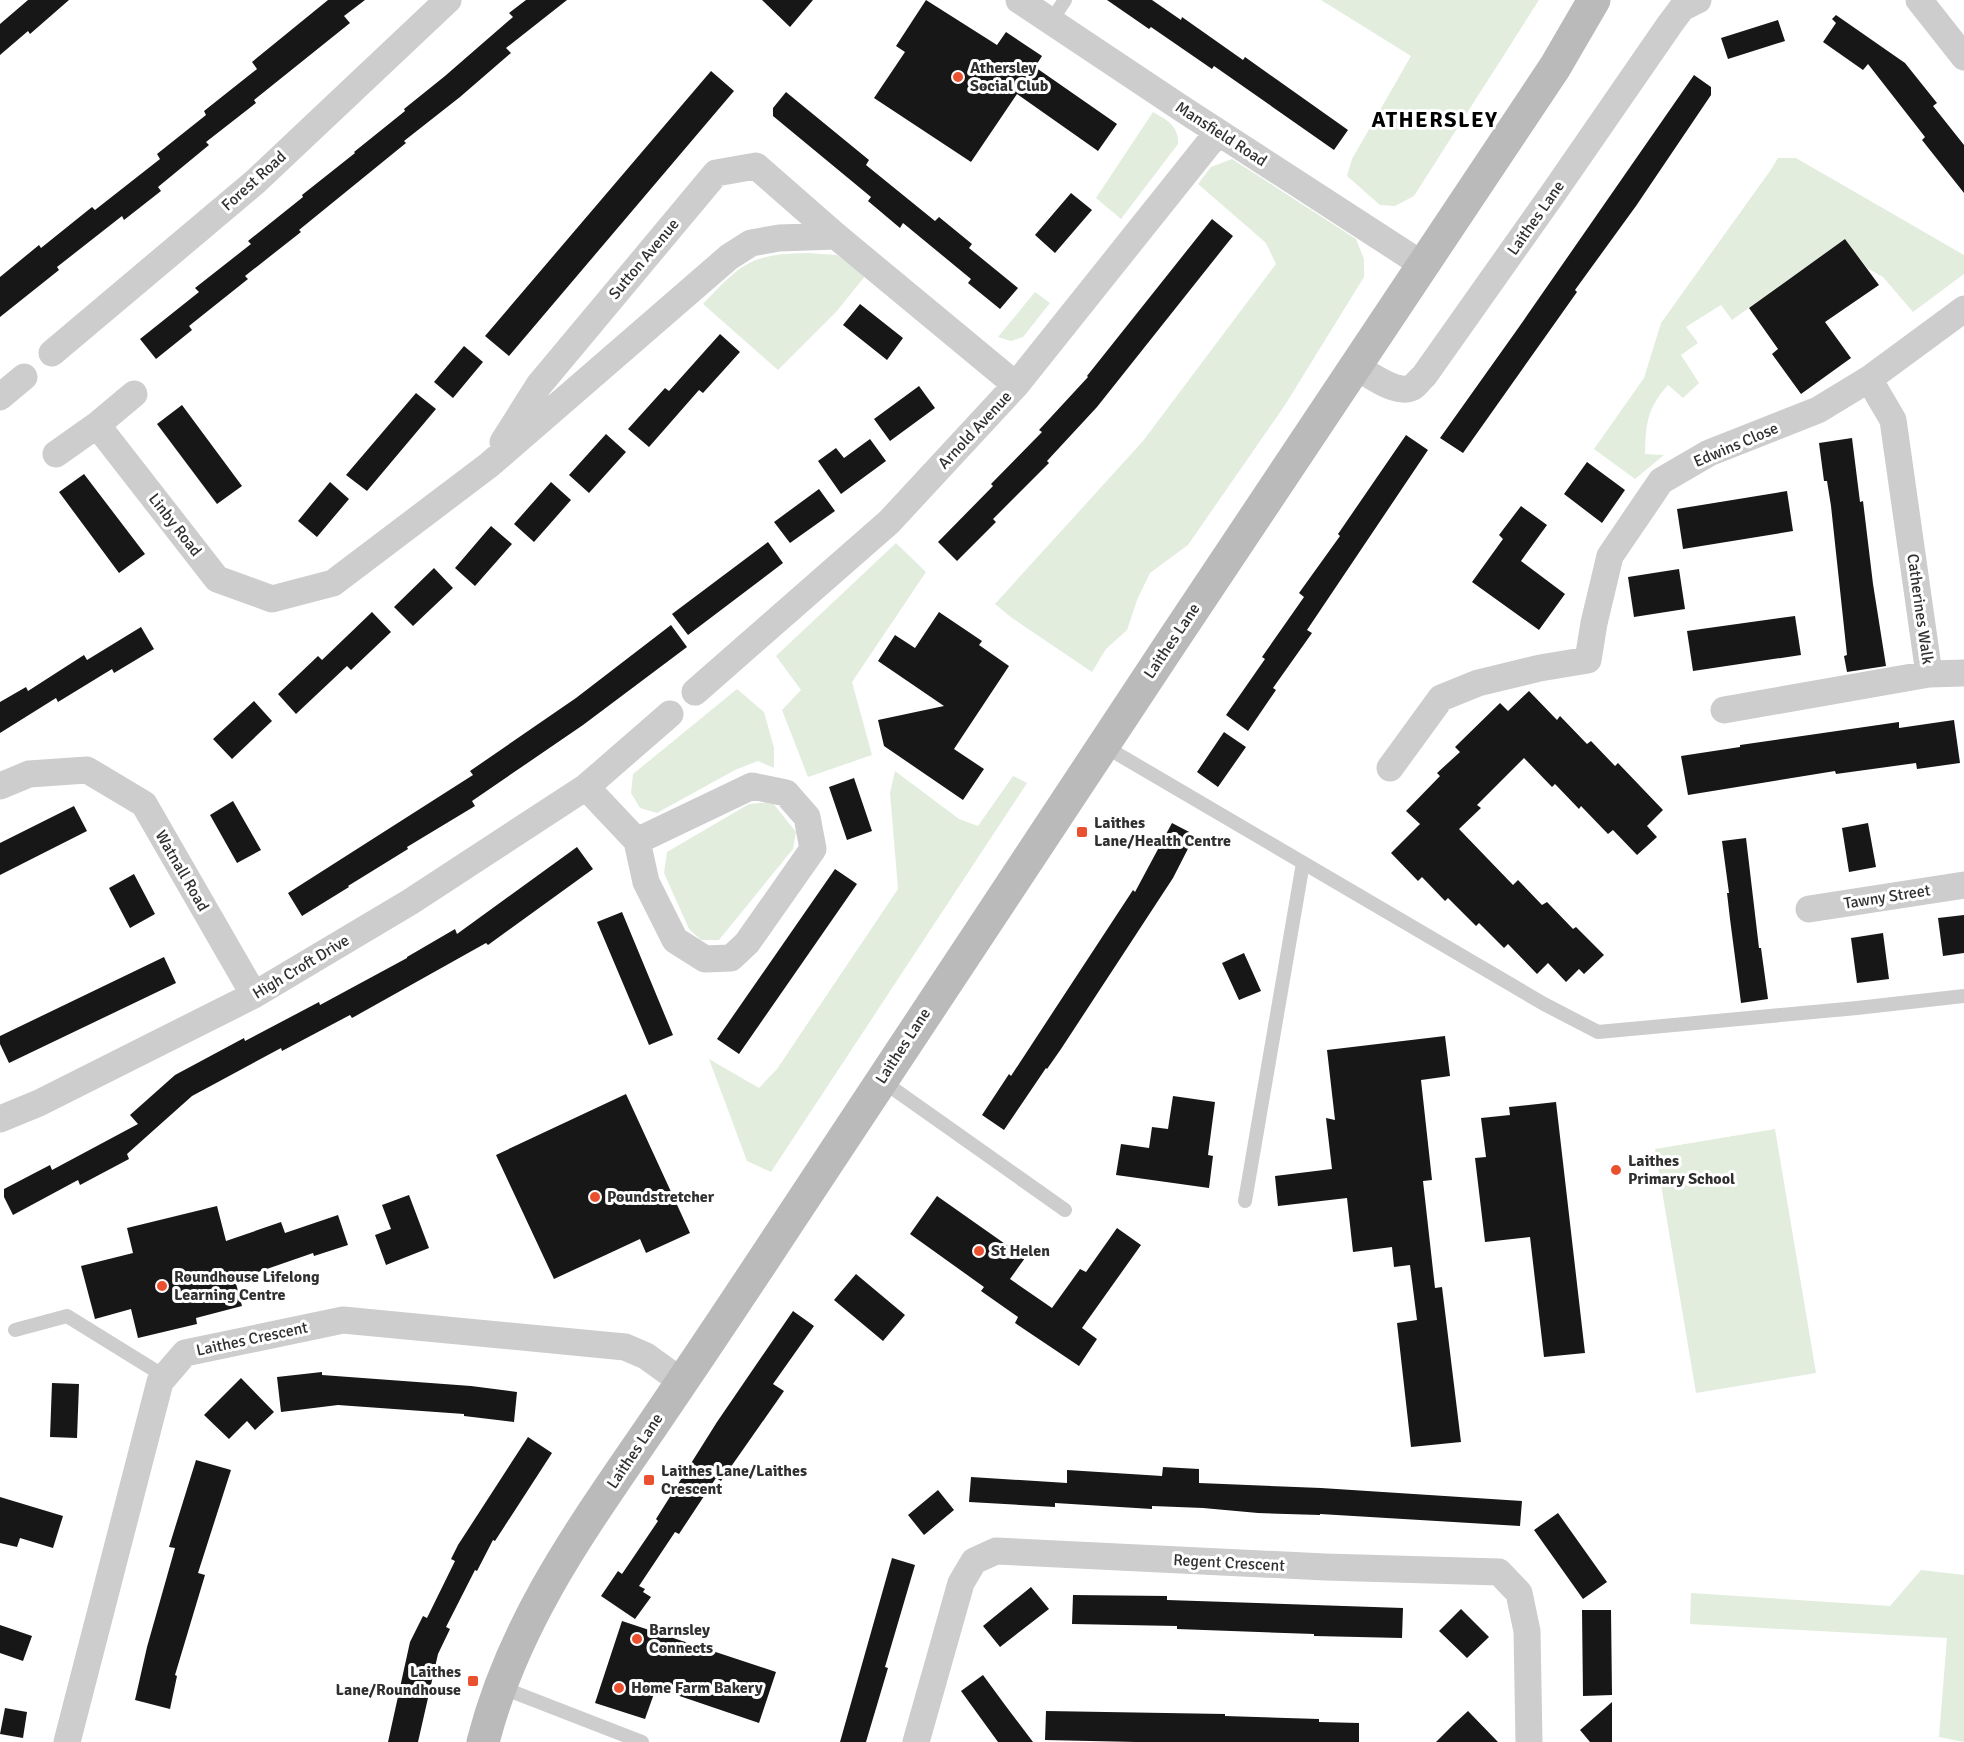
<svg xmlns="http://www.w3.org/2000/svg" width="1964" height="1742" font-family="Signika,sans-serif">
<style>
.green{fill:#e2edde}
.building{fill:#171717}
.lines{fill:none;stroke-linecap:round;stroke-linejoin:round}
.lane{stroke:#cdcdcd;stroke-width:14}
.street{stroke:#cdcdcd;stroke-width:27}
.secondary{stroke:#bababa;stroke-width:33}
.poi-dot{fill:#eb502e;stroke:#fff;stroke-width:2}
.labels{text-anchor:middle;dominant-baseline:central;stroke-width:6;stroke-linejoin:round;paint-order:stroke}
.poi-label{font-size:16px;font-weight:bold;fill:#303030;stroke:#fff;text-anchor:start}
.street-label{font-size:16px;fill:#303030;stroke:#fff}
.district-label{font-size:22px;font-weight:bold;letter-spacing:1.5px;fill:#000;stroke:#fff}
</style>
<rect width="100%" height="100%" fill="#fff"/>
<!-- green -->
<path class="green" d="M1321,0h218l-125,196 -19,10 -15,-1 -33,-29 5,-17 59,-103z
M1153,112c14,8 26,14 25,32l-57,75 -25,-21z
M1778,158h18l168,97v19l-51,38 -30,-35 -16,-9 -22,-29 -113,81 -11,-15 -35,22 12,16 -17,12 18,28 -16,15 -15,-13c-21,24 -22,37 -23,69l19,1 -29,24 -41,-30 50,-71 17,-55 109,-152z
M1232,159l124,80 8,20v18l-79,128 -97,140 -38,28 -13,27 -10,30 -21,19 -14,23 -80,-54 -17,-14 148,-163 133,-177 -10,-21 -68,-59 13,-17z
M808,253l29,2 29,20 -30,37 -58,58 -75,-66c39,-41 47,-50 105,-51z
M1035,292l15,11 -27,34 -12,4 -13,-4z
M896,543l30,29 -74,110 20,73 -64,22 -26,-67 19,-20 -25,-34z
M737,689l27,23 10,36v20l-16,-7 -23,9 -78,43 -17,-5 -9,-15 2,-19z
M895,771l64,48 19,7 35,-50 14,7 -256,389 -24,-11 -38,-102 50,29 18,-19 121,-180 -8,-96z
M772,802l24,30 -3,17 -74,91h-18l-12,-11 -25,-56 3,-21 82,-48z
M1775,1129l41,244 -120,20 -41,-244z
M1921,1570l43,5v167l-25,-5 8,-99 -257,-14 1,-31 199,13z"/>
<!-- building -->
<path class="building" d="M28,0h41l-39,34 -2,-3 -28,24v-31z
M328,0h37l-21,16 6,7 -96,77 2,3 -50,39 3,3 -51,42 3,4 -37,29 -2,-4 -65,51 2,3 -59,47v-40l39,-32 2,3 51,-41 3,3 65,-51 -3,-5 49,-39 -2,-4 53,-42 -5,-7z
M526,0h41l-61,48 5,5 -51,44 -56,44 2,2 -107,87 2,2 -56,44 3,3 -59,47 3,4 -36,29 -16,-20 59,-47 -4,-4 56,-44 -3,-3 55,-44 -1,-2 53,-42 -1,-1 51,-41 -1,-2 41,-33 68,-59 -4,-4z
M762,0h51l-23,27z
M926,0l71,45 9,-13 36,24 -7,11 82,57 -19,27 -81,-57 -46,68 -97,-64 31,-46 -9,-6z
M1107,0h45l29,20 1,-3 61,43 2,-3 103,73 -14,20 -120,-84 -2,3 -61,-42 -2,2z
M1836,15l69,48 32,40 -4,3 31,39v48l-42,-53 3,-3 -57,-73 -5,6 -40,-28 13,-19 -4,-4z
M1778,20l7,21 -57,18 -7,-21z
M711,71l23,20 -225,265 -24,-20z
M1694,75l17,12v8l-75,111 -61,84 2,2 -114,161 -23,-15 79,-111z
M786,92l83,68 -3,5 69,56 4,-4 33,27 -3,4 49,40 -18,21 -32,-26 3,-4 -68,-56 -3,5 -32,-27 3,-4 -98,-81v-8z
M1071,193l21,17 -37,43 -20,-18z
M1212,219l21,17 -136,171 -50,54 2,2 -56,56 3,3 -39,39 -19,-19 55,-56 -2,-2 51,-52 -3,-2 49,-53 -1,-1z
M1845,239l34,46 -54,37 26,36 -50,36 -29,-40 6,-5 -29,-41z
M860,304l43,34 -16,22 -44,-35z
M720,334l20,18 -37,41 -4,-3 -50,57 -21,-18 37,-41 4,3z
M464,346l19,16 -30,36 -19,-16z
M919,386l16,22 -45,33 -16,-22z
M416,393l20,16 -69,82 -21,-16z
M182,405l60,81 -25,18 -60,-80z
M606,434l20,18 -37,41 -20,-18z
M1406,435l22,15 -121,180 5,3 -39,55 3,2 -28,41 -22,-16 39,-56 -3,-2 42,-60 -5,-4 41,-57 -2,-2z
M1852,438l8,64 3,-1 10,83 13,82 -39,6 -3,-16 3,-1 -16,-149 -4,-25h-3l-5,-38z
M870,439l16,22 -45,33 -23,-33 18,-13 8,10z
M1587,462l38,28 -23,33 -38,-29z
M84,474l61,80 -26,19 -60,-81z
M330,482l19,17 -32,38 -19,-16z
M551,482l20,18 -37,42 -20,-18z
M819,489l16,22 -45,32 -16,-21z
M1787,491l6,40 -110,18 -6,-40z
M1521,506l26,19 -26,36 44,33 -26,36 -67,-48 31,-43 -4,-4z
M491,526l21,18 -37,42 -20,-18z
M768,542l15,21 -95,72 -16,-21z
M434,568l19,20 -40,38 -19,-19z
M1679,569l6,40 -51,8 -6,-40z
M372,612l19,20 -40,38 -4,-4 -51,48 -18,-20 40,-38 4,4z
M939,612l43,29 -3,4 30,21 -55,83 30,20 -21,31 -79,-54 -6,-26 66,-14 -66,-45 17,-26 20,13z
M1795,616l6,39 -108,16 -6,-40z
M671,625l16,22 -104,78 -111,76 3,5 -68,41 1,2 -60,37 1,1 -47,29 -14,-23 185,-118 -3,-4 106,-73z
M141,627l13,22 -40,24 -2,-4 -54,33 -2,-4 -56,35v-31l26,-15 2,4 56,-36 3,5z
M1529,691l28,29 3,-4 27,28 4,-3 24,25 3,-3 45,47 -16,16 10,11 -20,18 -24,-25 -5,4 -27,-28 -2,3 -24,-25 -3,3 -28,-29 -47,47 4,3 -22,21 54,56 5,-5 24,25 5,-3 26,27 3,-2 28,28 -20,19 -5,-5 -13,13 -18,-19 -11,11 -29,-30 -4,4 -25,-25 -3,3 -28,-28 -3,3 -23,-24 -4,4 -27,-28 29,-29 -14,-13 34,-35 -3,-3 23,-21 -5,-5 45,-44 8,8z
M254,701l18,20 -40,38 -19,-20z
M1954,720l6,43 -43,6 -1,-6 -80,11 -1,-3 -147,24 -7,-39 59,-9v-2l159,-23v6z
M1224,732l22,15 -28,40 -21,-15z
M854,778l18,53 -25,9 -18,-53z
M233,801l28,49 -24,13 -27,-48z
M74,806l13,25 -87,44v-32z
M1172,823l23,12 -22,43 -112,171 -14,20 -1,-1 -42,62 -22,-15 27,-41 2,2 122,-186 2,2z
M1868,823l8,44 -27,5 -7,-44z
M1746,838l13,110h2l7,51 -27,4 -11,-84 -3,-26h2l-7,-52z
M577,847l16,22 -105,76 -2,-2 -134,75 -2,-3 -68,36 -1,-3 -89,48 -65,58 2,5 -49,26 -2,-5 -65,35 -9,-18v-8l46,-24 2,5 86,-46 -8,-9 45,-40 69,-37 1,3 74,-39 1,3 87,-47v-1l48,-28 2,5z
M835,869l22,15 -118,170 -22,-15z
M134,874l21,40 -25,14 -21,-40z
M622,912l51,123 -24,10 -52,-123z
M1964,915v38l-21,3 -5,-38z
M1883,933l6,46 -32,4 -6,-45z
M1244,953l17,38 -22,9 -17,-37z
M164,957l12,26 -167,80 -9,-19v-8z
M1445,1036l5,40 -29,4 11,100 -9,1 12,107 7,-1 19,155 -50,5 -14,-124 20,-3 -7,-55 -16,2 -2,-20 -39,5 -6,-54 -69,8 -3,-30 57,-7 -6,-51 9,2 -8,-70z
M626,1094l64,139 -44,20 -6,-14 -86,40 -58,-124z
M1173,1096l42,6 -7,53 5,1 -4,32 -93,-13 5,-31 28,4 3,-21 16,2z
M1556,1102l29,251 -41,4 -14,-120 -45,5 -10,-84 11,-1 -5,-39 29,-3 -1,-8z
M409,1195l20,53 -43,17 -11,-30 16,-6 -9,-24z
M937,1196l88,62 -15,21 42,29 28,-39 6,3 31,-44 24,17 -59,83 15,11 -18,27 -64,-43 3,-6 -37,-26 3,-4 -74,-53z
M217,1206l9,35 55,-19 4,11 53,-18 10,30 -34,11 -1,-3 -78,27 7,26 -46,12 1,6 -59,14 -7,-29 -36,10 -14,-53 52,-13 -6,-25z
M856,1274l49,41 -22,26 -49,-41z
M793,1311l21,15 -41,58 11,7 -63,90 -5,-3 -37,56 -4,-2 -36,54 6,3 -2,3 8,5 -16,22 -34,-23 17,-25 4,3 36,-53 -2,-2 61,-97z
M322,1372v3l149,11 46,6 -3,30 -50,-6v-2l-126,-9 -57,7 -4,-35z
M241,1378l33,34 -19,18 -8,-9 -18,18 -25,-24z
M52,1383l27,1 -2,54 -27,-1z
M528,1437l24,16 -57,88 -2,-1 -16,31 -2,-1 -29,57 4,2 -12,25 -20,88h-30l22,-100 13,-26 4,2 28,-57 -4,-2 7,-14z
M196,1460l35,10 -33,103 7,2 -30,100 2,1 -7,33 -35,-9 12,-53 28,-99 -6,-1z
M1163,1467l36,2v14l122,5 201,13 -2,25 -200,-12v1l-62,-2 -55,-5 -51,-2v3l-97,-6v4l-86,-5 2,-25 96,6v-13l95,6z
M938,1490l16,20 -30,25 -16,-20z
M0,1497l63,19 -10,32 -33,-10 -3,9 -17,-4z
M1558,1513l49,69 -24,17 -49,-69z
M892,1558l23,7 -30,102 3,1 -22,74h-26z
M1031,1587l18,22 -49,38 -17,-21z
M1073,1595l94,1v4l236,8 -1,30 -88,-2v-2l-137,-5v-3l-105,-2z
M1461,1609l28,28 -22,21 -28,-27z
M1582,1610h29l1,85 -29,1z
M622,1621l154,51 -17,51 -103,-35 -11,31 -50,-16z
M0,1625l32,11 -9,25 -23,-8z
M983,1675l22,30 28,37h-35l-37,-51z
M1612,1702v40h-22l-10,-12z
M5,1708l22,4 -4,26 -23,-4z
M1046,1711l179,3v2l94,3v3l40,1v19h-223l-91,-2z
M1468,1711l30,31h-62l18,-18z"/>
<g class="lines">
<!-- lane -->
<path class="lane" d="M1051,21l14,-21
M1104,746l440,258 54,28 259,-24 107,-12
M881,1080l184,130
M1245,1201l58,-338
M15,1330l52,-14 97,60
M500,1687l142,55"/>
<!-- street -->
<path class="street" d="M1019,0l162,108 242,157
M1919,0l45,57
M52,353l203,-171 193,-182
M1355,366c15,8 41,30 58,21 4,-3 7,-8 11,-11l130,-184 116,-168 12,-16 16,-8
M0,397l24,-20
M97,425l37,-31
M503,442l36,-57 177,-212 40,-7 80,70
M56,454l41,-29 120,154 55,20 61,-16 156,-118 240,-208 22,-14 28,-5 57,-2 180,149
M1929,674l35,-1
M695,692l194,-170 127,-137 202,-253
M1724,710l205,-36 -36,-254 -24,-41
M1390,768l51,-70 37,-15 62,-15 48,-8 6,-37 16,-67 51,-75 48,-28 109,-43 51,-31 95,-70
M0,786l29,-12 58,-4 57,34 110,191
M586,787l51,54 9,41 29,58 30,19 26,-1 16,-15 66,-94 -6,-32 -21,-24 -34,-7 -115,55
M1809,909l155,-24
M0,1119l39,-16 215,-108 156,-93 176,-115 84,-73
M67,1742l93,-360 25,-29 158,-33 282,27 21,9 36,26
M916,1742l45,-159 13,-22 22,-10 329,16 174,5 20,21 8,38 2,111"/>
<!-- secondary -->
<path class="secondary" d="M483,1742c31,-121 100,-215 169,-316 47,-69 93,-138 139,-208 252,-385 509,-768 764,-1151l39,-67"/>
</g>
<!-- markers -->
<g class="poi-dot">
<circle cx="958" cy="77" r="6"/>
<rect x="1076" y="826" width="12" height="12" rx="3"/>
<circle cx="1616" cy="1170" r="6"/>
<circle cx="595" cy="1197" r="6"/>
<circle cx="979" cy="1251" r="6"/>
<circle cx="162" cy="1286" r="6"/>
<rect x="643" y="1474" width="12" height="12" rx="3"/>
<circle cx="637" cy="1639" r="6"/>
<rect x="467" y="1675" width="12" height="12" rx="3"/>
<circle cx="619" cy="1688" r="6"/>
</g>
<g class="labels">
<!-- poi labels -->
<g class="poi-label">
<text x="970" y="68">Athersley<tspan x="970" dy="18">Social Club</tspan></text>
<text x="1094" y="823">Laithes<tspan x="1094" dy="18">Lane/Health Centre</tspan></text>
<text x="1628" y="1161">Laithes<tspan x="1628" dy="18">Primary School</tspan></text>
<text x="607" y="1197">Poundstretcher</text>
<text x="991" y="1251">St Helen</text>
<text x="174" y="1277">Roundhouse Lifelong<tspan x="174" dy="18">Learning Centre</tspan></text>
<text x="661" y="1471">Laithes Lane/Laithes<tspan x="661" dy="18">Crescent</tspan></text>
<text x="649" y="1630">Barnsley<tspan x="649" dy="18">Connects</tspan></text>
<text x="461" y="1672" text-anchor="end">Laithes<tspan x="461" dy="18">Lane/Roundhouse</tspan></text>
<text x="631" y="1688">Home Farm Bakery</text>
</g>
<!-- street labels -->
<g class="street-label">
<text transform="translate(1221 134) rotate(33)">Mansfield Road</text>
<text transform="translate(254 181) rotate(-42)">Forest Road</text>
<text transform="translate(1536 218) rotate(-55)">Laithes Lane</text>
<text transform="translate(644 259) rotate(-50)">Sutton Avenue</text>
<text transform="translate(975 430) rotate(-47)">Arnold Avenue</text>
<text transform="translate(1736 445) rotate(-23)">Edwins Close</text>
<text transform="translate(175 525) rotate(52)">Linby Road</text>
<text transform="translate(1920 609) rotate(82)">Catherines Walk</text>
<text transform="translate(1172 641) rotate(-56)">Laithes Lane</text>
<text transform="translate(182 871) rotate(60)">Watnall Road</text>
<text transform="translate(1887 897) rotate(-9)">Tawny Street</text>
<text transform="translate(301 967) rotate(-31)">High Croft Drive</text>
<text transform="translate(903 1046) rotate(-57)">Laithes Lane</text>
<text transform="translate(252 1339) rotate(-12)">Laithes Crescent</text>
<text transform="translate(635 1451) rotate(-56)">Laithes Lane</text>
<text transform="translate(1229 1563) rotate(3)">Regent Crescent</text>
</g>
<!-- district labels -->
<g class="district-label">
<text x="1435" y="119">ATHERSLEY</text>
</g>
</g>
</svg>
